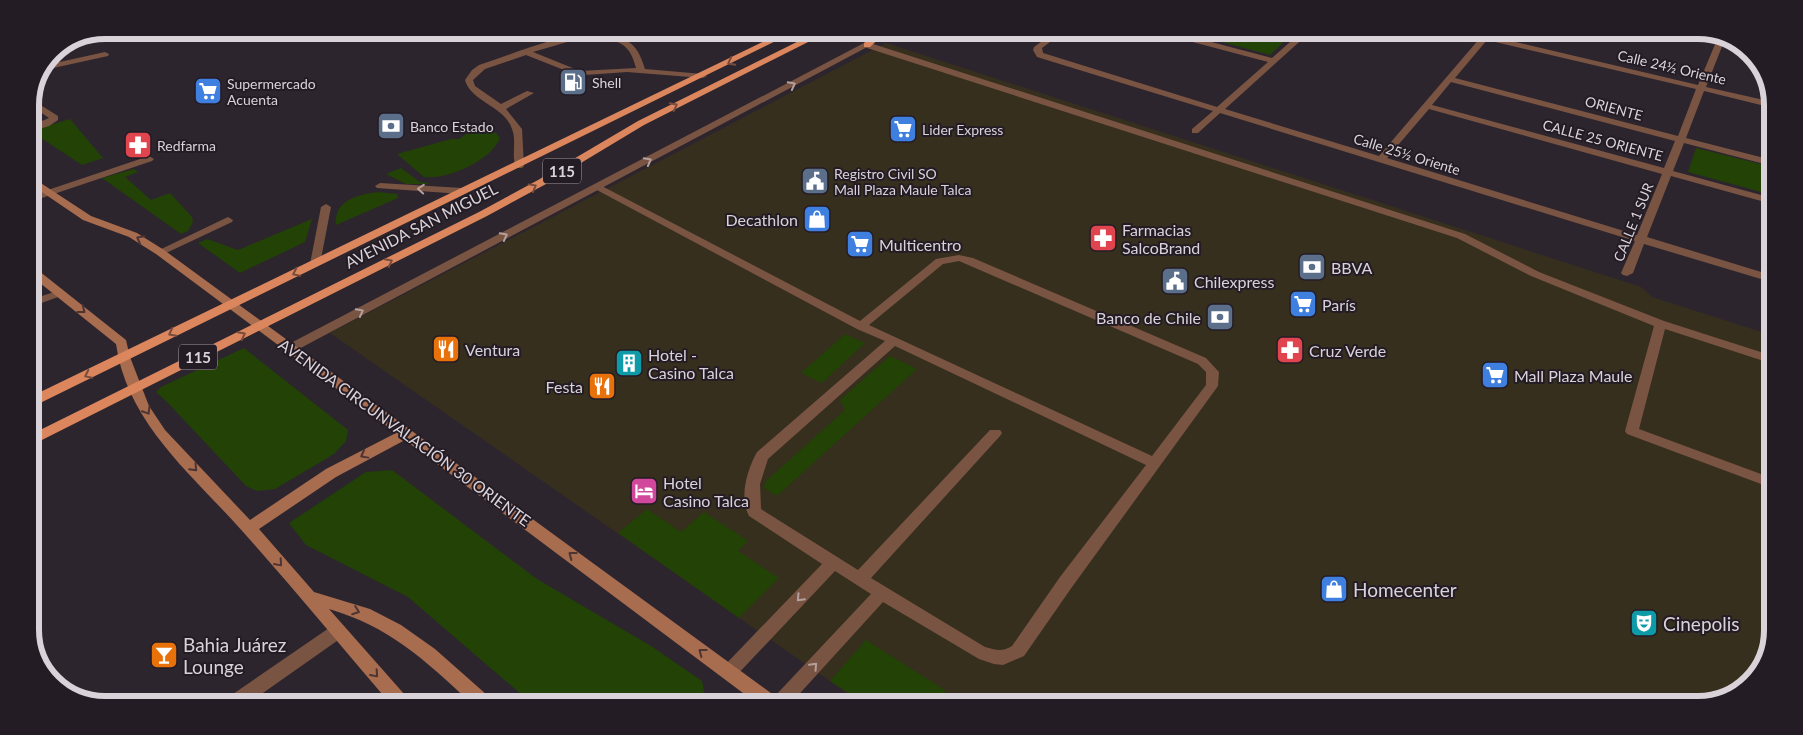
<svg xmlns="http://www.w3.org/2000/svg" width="1803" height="735" font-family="Lato,sans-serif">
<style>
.commercial{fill:#362f1e}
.green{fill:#224206}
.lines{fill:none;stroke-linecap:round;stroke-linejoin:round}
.service{fill:#7a5442;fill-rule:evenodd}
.minor{fill:#7a5442;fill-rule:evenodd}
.secondary{fill:#a86c4f;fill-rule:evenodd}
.trunk{fill:#db865c;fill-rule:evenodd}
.oneway{stroke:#764c3e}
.oneway2{stroke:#b3a09d}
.oneway3{stroke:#4c3432}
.labels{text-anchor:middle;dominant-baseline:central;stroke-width:4;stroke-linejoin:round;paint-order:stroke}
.far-street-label{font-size:14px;fill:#d9d3d9;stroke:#241c25}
.far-poi-label{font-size:14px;fill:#d9d3d9;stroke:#241c25;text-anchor:start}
.shield{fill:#241c25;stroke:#a39ca3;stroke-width:1}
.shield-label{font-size:15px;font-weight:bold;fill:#d9d3d9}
.poi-label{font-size:16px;fill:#d9d3d9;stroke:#241c25;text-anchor:start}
.street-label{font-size:16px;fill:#d9d3d9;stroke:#241c25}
.near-poi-label{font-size:19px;fill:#d9d3d9;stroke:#241c25;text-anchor:start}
.rim{fill:none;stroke:#d9d3d9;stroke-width:6}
</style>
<rect width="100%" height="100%" fill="#2d252e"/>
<!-- commercial -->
<path class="commercial" d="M886,43l755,244 11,10 119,38 -4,324 -27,33 -41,13 -839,-3 -530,-369z"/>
<!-- green -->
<path class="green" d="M1192,34h79l17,4 -18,17z
M70,119l33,39 -21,7 -44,-29 -4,-6z
M478,126l18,7 4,5c-9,23 -53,42 -76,39l-27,-23 54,-15h8z
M1696,148l76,19v28l-84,-23z
M401,168l19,14 9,1 -1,1h-22l-20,-10z
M134,169l4,3 -13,5 26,23 19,-7 22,24 1,5 -5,9 -7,3 -79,-56z
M378,192l19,2 1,4 -62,27c-3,-24 22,-31 42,-33z
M312,219l-7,23 -65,31 -42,-30 9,-4 31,11z
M845,334l20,9 -43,40 -21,-10z
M244,348l104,82 -2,11 -12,13 -59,35 -18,2 -11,-5 -78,-83 -12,-11 5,-5z
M890,356l27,13 -140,127 -13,-8 2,-7 79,-71 -5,-10z
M392,470l145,109 114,67 51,35 4,21 -177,-1 -121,-104 -102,-52 -17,-22 77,-51z
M647,509l34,23 23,-20 44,29 -10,10 41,27 -40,40 -121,-85z
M866,640l80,51 -8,11h-76l-32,-21z"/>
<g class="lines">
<!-- service -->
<path class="service" d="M598,32c28,7 38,7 47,37l58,5 4,2 -4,2 -76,-6 -56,4 -4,-2 2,-2 -43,-17 -41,14 -12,11 2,6 26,18 26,-13 7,2 -28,16 16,20 2,37 -2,2h-6c-5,-12 1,-27 -4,-39 -7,-23 -41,-27 -47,-49l7,-10 7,-5c39,-13 78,-30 119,-33zM598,36c23,6 32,8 38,32l-56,3 -47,-19 51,-15z
M864,43h6l595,191 74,38 125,49 106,34v8l-105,-34 -26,100 130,48v10l-142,-53 -2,-3 29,-105 -123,-50 -74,-38 -593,-191z
M105,52l4,2 -1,2 -64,14 2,-5z
M31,99l27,17v4l-9,6 -19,6v-6l19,-8 -19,-13z
M149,156l5,3 -2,2 -122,41v-6z
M380,183l82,5 5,3 -5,3 -85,-6 -2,-2z
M598,184l262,137 76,-62 23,-4 14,3 233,100 13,14 -1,14 -146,201 -48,69 -21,9 -9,-1 -15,-5 -96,-57 -91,100h-20l3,-6 96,-102 -36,-23 -100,106 -6,3 -6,-3 -2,-5 2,-5 99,-103 -73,-48c-10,-19 -2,-46 8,-64l128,-111 -28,-12 -262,-140 -2,-2zM959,261l239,103 8,8v13l-54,71 -283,-131 74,-61zM895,346l251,119 -86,112 -48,69c-9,6 -17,4 -27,1l-114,-69 129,-142 2,-3 -2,-3h-10l-132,140 -97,-61 -1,-25 8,-25z
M326,204l5,3 -11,57 -5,3 -5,-3 11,-57z
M228,217l5,3 -1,2 -68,32h-8l-1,-2z
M60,290l6,3 -2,2 -34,12v-7z
M338,624l6,2 2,5 -2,5 -91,64h-23l3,-6 99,-68z"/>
<!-- minor -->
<path class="minor" d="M1053,33h9l-20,15 1,5 174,54 51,-45 -98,-26 -1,-2h12l91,24 27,-24h9l-83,75 154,47 101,-118 -7,-3h13l212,50 18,-43 -25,-7c17,1 37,1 50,12l-18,-3 -17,43 67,15v6l-69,-17 -18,47 86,22v6l-88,-23 -11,28 99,27v6l-101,-28 -24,61 124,38v7l-127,-38 -11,29 -6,3 -4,-1 -2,-2 14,-32 -415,-128 -22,20h-6v-4l21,-18 -176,-54 -4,-7 1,-3zM1487,40l209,49 -18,47 -223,-58zM1451,82l224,59 -11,27 -232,-63zM1429,109l233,65 -25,61 -250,-77z
M864,43l7,2 -576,306 -4,1 -6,-4 2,-3z"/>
<!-- secondary -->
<path class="secondary" d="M30,176l61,40 46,17 27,17 611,446 3,6h-23l-350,-262 -69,37 -77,52 55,63 56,17 31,16 34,24 52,46 3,6h-21c-44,-41 -81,-75 -140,-92l76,86 2,6h-19c-48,-56 -95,-113 -144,-168 -50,-57 -117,-109 -128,-189l-86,-69v-9l4,1 92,73 4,17 19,49 16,24 85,90 76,-51 70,-36 -240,-179 -27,-17 -46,-17 -53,-36z"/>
<!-- trunk -->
<path class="trunk" d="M783,32h11l-764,376v-11z
M817,32h11l-184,93 -98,59 -59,32 -457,230v-11l449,-223 59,-32 100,-59z
M876,33h9l-15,14h-6v-4z"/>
</g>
<!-- one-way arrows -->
<defs><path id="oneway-chevron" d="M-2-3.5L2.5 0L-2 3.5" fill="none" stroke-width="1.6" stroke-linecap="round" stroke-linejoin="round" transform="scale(1.25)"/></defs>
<g class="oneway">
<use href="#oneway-chevron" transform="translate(731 62) rotate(153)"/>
<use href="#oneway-chevron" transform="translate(674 106) rotate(-27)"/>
<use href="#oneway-chevron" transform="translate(533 187) rotate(-29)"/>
<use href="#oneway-chevron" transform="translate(389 262) rotate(-27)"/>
<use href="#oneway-chevron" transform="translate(296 273) rotate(154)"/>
<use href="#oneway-chevron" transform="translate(172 333) rotate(153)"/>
<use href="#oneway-chevron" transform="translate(242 335) rotate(-27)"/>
<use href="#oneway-chevron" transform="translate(88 375) rotate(154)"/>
</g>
<g class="oneway2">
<use href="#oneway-chevron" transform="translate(792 85) rotate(-28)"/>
<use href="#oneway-chevron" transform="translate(648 161) rotate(-28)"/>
<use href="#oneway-chevron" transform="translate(421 189) rotate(-176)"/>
<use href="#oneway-chevron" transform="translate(504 236) rotate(-28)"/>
<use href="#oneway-chevron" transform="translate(360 312) rotate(-28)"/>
<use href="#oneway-chevron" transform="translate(800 598) rotate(133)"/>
<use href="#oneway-chevron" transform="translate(814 666) rotate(-47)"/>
</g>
<g class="oneway3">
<use href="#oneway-chevron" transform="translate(140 239) rotate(-152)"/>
<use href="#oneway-chevron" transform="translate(82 310) rotate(38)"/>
<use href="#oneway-chevron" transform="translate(147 411) rotate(58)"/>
<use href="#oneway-chevron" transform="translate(364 455) rotate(151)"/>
<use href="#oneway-chevron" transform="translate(194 468) rotate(47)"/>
<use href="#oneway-chevron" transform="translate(572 555) rotate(-143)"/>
<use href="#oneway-chevron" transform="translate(279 563) rotate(49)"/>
<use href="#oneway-chevron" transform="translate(356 611) rotate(20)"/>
<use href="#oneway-chevron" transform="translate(702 652) rotate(-143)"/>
<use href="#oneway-chevron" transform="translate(375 674) rotate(49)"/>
</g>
<!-- icons -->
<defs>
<g id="fuel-square" transform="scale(1.4375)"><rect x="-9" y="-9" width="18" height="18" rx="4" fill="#5c6f8a" stroke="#241c25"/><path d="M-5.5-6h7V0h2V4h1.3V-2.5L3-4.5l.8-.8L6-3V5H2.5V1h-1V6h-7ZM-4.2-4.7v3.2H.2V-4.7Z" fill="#fff"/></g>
<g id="supermarket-square" transform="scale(1.4375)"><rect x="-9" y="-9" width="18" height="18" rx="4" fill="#3f7fe0" stroke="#241c25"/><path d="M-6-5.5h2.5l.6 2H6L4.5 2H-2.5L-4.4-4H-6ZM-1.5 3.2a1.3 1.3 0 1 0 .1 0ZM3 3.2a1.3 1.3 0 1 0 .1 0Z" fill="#fff"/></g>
<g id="bank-square" transform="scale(1.4375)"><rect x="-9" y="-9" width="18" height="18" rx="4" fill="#5c6f8a" stroke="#241c25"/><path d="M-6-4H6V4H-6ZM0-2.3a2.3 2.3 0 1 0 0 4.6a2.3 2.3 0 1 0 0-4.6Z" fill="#fff"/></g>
<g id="pharmacy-square" transform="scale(1.4375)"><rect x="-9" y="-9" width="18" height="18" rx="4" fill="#e0444e" stroke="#241c25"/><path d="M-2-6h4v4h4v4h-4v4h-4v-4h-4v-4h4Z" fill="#fff"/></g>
<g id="civic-square" transform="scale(1.4375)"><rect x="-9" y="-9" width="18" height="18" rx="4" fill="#5c6f8a" stroke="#241c25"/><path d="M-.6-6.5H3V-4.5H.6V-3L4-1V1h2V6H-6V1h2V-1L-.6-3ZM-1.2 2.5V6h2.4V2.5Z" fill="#fff"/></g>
<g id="shop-square" transform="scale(1.4375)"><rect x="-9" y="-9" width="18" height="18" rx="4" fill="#3f7fe0" stroke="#241c25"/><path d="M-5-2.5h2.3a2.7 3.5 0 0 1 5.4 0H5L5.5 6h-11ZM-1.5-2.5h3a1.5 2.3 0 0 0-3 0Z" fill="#fff"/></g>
<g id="restaurant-square" transform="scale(1.4375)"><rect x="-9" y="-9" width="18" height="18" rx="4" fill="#e8710a" stroke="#241c25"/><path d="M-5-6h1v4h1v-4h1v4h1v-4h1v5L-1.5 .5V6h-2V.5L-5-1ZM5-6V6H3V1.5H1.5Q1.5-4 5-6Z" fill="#fff"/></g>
<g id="building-square" transform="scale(1.4375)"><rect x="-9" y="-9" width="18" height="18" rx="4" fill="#0f9aa8" stroke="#241c25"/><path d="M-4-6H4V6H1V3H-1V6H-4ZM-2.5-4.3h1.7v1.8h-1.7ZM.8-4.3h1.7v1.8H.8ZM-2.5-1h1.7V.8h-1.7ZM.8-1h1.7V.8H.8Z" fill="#fff"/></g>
<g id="hotel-square" transform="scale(1.4375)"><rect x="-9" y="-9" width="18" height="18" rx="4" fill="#d1479c" stroke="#241c25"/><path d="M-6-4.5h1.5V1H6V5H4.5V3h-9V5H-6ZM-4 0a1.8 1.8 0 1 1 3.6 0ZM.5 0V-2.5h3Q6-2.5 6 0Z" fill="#fff"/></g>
<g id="theatre-square" transform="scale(1.4375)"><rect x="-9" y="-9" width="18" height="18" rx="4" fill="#0f9aa8" stroke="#241c25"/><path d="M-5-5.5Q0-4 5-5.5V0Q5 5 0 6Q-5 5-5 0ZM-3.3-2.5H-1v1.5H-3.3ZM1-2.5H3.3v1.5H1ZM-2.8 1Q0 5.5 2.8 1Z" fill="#fff"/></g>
<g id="bar-square" transform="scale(1.4375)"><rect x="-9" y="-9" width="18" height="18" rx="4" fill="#e8710a" stroke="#241c25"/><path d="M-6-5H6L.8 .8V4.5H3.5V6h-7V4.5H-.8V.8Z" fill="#fff"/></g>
</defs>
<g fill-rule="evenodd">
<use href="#fuel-square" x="573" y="82"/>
<use href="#supermarket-square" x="208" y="91"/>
<use href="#bank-square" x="391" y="126"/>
<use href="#supermarket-square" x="903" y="129"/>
<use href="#pharmacy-square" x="138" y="145"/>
<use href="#civic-square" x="815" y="181"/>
<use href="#shop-square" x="817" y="219"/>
<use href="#pharmacy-square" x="1103" y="238"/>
<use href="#supermarket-square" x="860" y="244"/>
<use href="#bank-square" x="1312" y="267"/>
<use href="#civic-square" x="1175" y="281"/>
<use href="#supermarket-square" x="1303" y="304"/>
<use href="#bank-square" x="1220" y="317"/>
<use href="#restaurant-square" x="446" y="349"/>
<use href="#pharmacy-square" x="1290" y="350"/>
<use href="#building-square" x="629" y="363"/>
<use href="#supermarket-square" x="1495" y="375"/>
<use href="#restaurant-square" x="602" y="386"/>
<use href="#hotel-square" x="644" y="491"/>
<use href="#shop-square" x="1334" y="589"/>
<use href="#theatre-square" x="1644" y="623"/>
<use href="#bar-square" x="164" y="655"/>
</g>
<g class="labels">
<!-- far-street labels -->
<g class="far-street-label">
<text transform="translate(1672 67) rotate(13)">Calle 24½ Oriente</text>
<text transform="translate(1614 108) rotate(15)">ORIENTE</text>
<text transform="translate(1603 140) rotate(15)">CALLE 25 ORIENTE</text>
<text transform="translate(1407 154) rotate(17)">Calle 25½ Oriente</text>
<text transform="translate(1633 222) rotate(-68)">CALLE 1 SUR</text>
</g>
<!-- far-poi labels -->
<g class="far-poi-label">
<text x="592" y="82">Shell</text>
<text x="227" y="83">Supermercado<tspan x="227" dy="16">Acuenta</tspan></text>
<text x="410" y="126">Banco Estado</text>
<text x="922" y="129">Lider Express</text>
<text x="157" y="145">Redfarma</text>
<text x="834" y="173">Registro Civil SO<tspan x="834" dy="16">Mall Plaza Maule Talca</tspan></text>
</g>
<!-- shield labels -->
<g class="shield">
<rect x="543" y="158.5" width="38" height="25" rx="4"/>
<rect x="179" y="344.5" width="38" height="25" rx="4"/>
</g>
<g class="shield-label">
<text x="562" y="171">115</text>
<text x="198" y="357">115</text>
</g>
<!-- poi labels -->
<g class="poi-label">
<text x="798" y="219" text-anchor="end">Decathlon</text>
<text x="1122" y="229">Farmacias<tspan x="1122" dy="18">SalcoBrand</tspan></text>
<text x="879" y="244">Multicentro</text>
<text x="1331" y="267">BBVA</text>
<text x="1194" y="281">Chilexpress</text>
<text x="1322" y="304">París</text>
<text x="1201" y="317" text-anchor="end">Banco de Chile</text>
<text x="465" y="349">Ventura</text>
<text x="1309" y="350">Cruz Verde</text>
<text x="648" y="354">Hotel -<tspan x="648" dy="18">Casino Talca</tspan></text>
<text x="1514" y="375">Mall Plaza Maule</text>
<text x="583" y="386" text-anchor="end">Festa</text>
<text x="663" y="482">Hotel<tspan x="663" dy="18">Casino Talca</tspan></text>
</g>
<!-- street labels -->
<g class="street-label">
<text transform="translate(421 225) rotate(-27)">AVENIDA SAN MIGUEL</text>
<text transform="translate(405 432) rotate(36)">AVENIDA CIRCUNVALACIÓN 30 ORIENTE</text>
</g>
<!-- near-poi labels -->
<g class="near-poi-label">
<text x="1353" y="589">Homecenter</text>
<text x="1663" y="623">Cinepolis</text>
<text x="183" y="644">Bahia Juárez<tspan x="183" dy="22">Lounge</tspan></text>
</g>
</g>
<!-- crop -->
<path d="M0 0H1803V735H0ZM105 39H1698A66 66 0 0 1 1764 105V630A66 66 0 0 1 1698 696H105A66 66 0 0 1 39 630V105A66 66 0 0 1 105 39Z" fill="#241c25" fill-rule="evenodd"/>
<path class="rim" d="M105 39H1698A66 66 0 0 1 1764 105V630A66 66 0 0 1 1698 696H105A66 66 0 0 1 39 630V105A66 66 0 0 1 105 39Z"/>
</svg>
